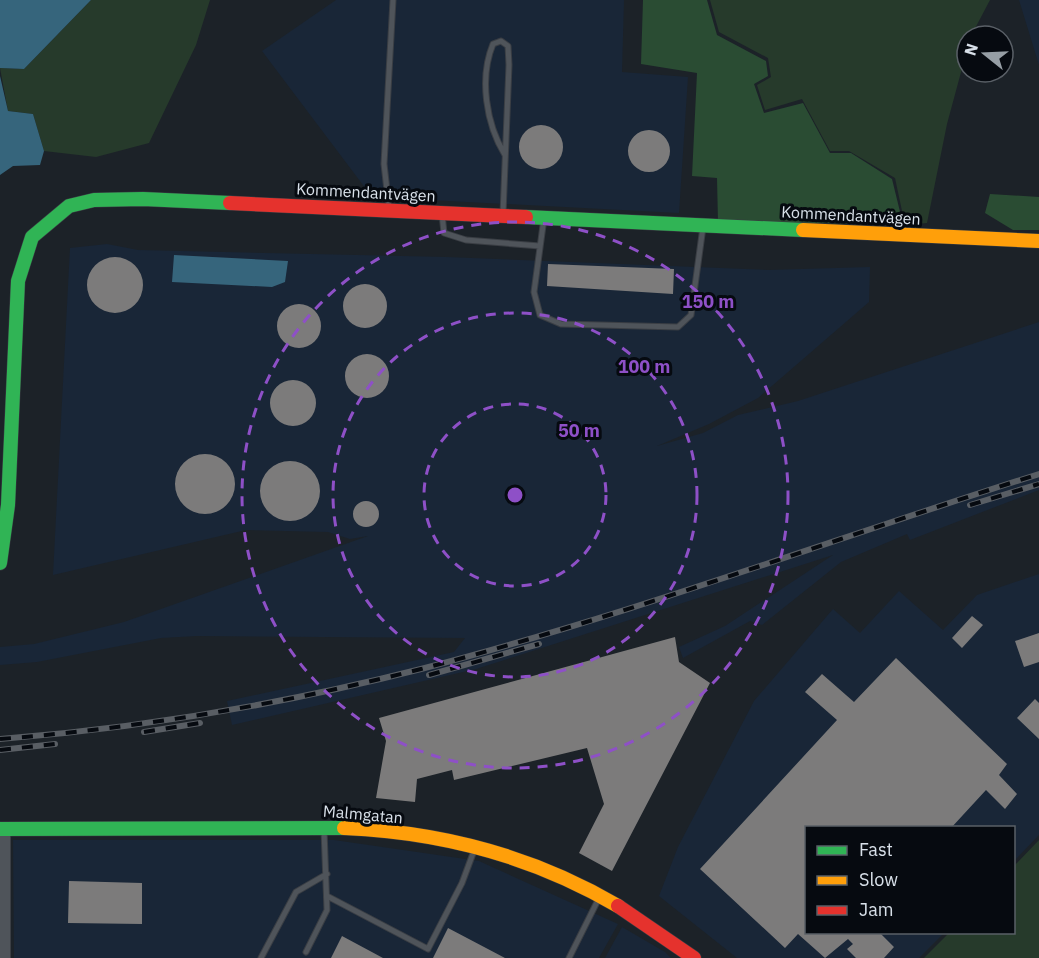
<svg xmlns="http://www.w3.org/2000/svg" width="1039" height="958" font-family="'IBM Plex Sans',sans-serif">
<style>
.built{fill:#192637}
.green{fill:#263a2b}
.forest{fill:#2a4c33}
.water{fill:#36657c}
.building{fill:#7c7b7b}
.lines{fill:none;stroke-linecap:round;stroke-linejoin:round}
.lane-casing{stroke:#3a3e44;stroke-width:7}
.street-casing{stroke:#3a3e44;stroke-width:12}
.fast-casing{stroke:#3a3e44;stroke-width:15}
.slow-casing{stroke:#3a3e44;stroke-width:15}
.jam-casing{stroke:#3a3e44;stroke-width:15}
.lane{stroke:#4f545a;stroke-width:5}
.street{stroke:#4f545a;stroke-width:10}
.fast{stroke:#30b455;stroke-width:14}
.slow{stroke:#ff9f0a;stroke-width:14}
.jam{stroke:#e5322d;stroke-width:14}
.rail-casing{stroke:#595e64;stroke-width:6}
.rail{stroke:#060a10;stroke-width:4;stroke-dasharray:11;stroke-linecap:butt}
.ring{fill:none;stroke:#8e50c7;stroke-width:3;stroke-dasharray:10 8}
.labels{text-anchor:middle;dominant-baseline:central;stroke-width:6;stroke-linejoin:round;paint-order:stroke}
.street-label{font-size:16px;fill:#d8e0e9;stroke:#060a10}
.centre{fill:#8e50c7;stroke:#060a10;stroke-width:3}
.ring-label{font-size:18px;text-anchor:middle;font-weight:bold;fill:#8e50c7;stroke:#060a10;stroke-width:6;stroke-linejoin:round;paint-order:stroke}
</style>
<rect width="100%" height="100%" fill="#1c2228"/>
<!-- built -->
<path class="built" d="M336,0h288l-2,72 66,5 -9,136 -307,-16 -110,-146z
M1019,0h20v65z
M107,244l31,6 308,7 322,13 102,-3 -1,35 -111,96 -49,26 -52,22 46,-13 35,-18 60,-14 241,-79v168l-129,50 -3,-6 -66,28 -79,63 -12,-4 -67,37 -4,-11 46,-21 108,-71 -357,114 -244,56 -5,-24 227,-49 11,-14 -268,-2 -36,2 -124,24 -37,3v-18l34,-3 90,-22 244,-86 -18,3 -22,-7 -82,-2 -193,45 17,-327z
M1039,574v261l-25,26v-33h-208v104l138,1 -25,25h-182l-78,-62 19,-49 76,-146 79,-92 27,24 39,-42 44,39 34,-35z
M13,840h321l145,21 139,63 -19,34h-585z
M622,927l43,25 6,6h-66z"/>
<!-- green -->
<path class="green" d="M91,0h119l-14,45 -47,98 -53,14 -52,-6 -11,-37 -25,-3 -8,-43 24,1z
M710,0h280l-19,36h-4v14l-20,74 -20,99 -22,2 -10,-47 -46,-27h-19l-28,-52 -37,11 -8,-25 14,-8 -3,-19 -49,-26z
M1039,840v118h-115l25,-25 65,-1v-66z"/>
<!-- forest -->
<path class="forest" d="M643,0h64l10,35 49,26 2,15 -14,8 10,29 39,-10 27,50h21l41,26 11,45 -185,-2 -1,-44 -25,-2 5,-103 -56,-9z
M990,194l49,3v33h-26l-28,-17z"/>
<!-- water -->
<path class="water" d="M0,0h91l-67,69 -24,-1z
M0,76l8,35 25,3 11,37 -4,14 -27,1 -13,9z
M174,255l114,6 -3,21 -13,5 -100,-5z"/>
<!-- building -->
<path class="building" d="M519 147a22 22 0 1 1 44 0a22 22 0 1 1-44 0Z
M628 151a21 21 0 1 1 42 0a21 21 0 1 1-42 0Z
M87 285a28 28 0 1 1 56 0a28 28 0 1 1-56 0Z
M548,264l126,5 -1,25 -126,-8z
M343 306a22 22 0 1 1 44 0a22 22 0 1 1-44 0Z
M277 326a22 22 0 1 1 44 0a22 22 0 1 1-44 0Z
M345 376a22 22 0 1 1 44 0a22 22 0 1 1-44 0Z
M270 403a23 23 0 1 1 46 0a23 23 0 1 1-46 0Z
M175 484a30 30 0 1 1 60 0a30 30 0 1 1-60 0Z
M260 491a30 30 0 1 1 60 0a30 30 0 1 1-60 0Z
M353 514a13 13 0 1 1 26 0a13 13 0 1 1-26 0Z
M972,616l11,9 -21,23 -10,-10z
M1039,633v29l-15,5 -9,-26z
M675,637l4,25 31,21 -98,188 -33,-18 25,-49 -17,-56 -133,32 -2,-10 -35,9 -2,23 -39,-4 10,-57 -7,-23z
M896,658l111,106 -8,11 18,19 -12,15 -19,-19 -35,38h-145v104h73l15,15 -10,11h-28l-9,-9 6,-5 -5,-5 -23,19 -27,-24 -13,14 -85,-79 137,-149 -32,-28 17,-18 32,28z
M1035,699l4,4v36l-22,-21z
M69,881l73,2v41l-74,-1z
M448,928l57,30h-72z
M342,936l41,22h-52z"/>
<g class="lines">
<!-- lane casing -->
<g class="lane-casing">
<path id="lane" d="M389,208l-5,-44 9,-164
M442,214l2,19 22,7 74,6
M503,214l6,-149 -1,-19 -7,-5 -8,3c-14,34 -7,80 12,111
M544,218l-10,74 6,23 21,9 117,3 13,-12 12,-88
M327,896l101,53 34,-66 13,-35
M306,952l21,-42 -3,-80
M261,958l35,-66 31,-18
M569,958l30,-60"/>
</g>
<!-- street casing -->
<g class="street-casing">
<path id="street" d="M5,958v-130"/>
</g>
<!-- fast casing -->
<g class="fast-casing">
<path id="fast" d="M526,217l277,13
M0,563l8,-58 10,-224 14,-44 37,-31 25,-6 49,-1 87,4
M0,829l344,-1"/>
</g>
<!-- slow casing -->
<g class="slow-casing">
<path id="slow" d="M803,230l236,11
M344,828c97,4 189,28 274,78"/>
</g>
<!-- jam casing -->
<g class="jam-casing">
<path id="jam" d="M230,203l296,14
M618,906l76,52"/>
</g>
<!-- lane -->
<use href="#lane" class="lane"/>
<!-- street -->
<use href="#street" class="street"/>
<!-- fast -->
<use href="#fast" class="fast"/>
<!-- slow -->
<use href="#slow" class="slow"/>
<!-- jam -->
<use href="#jam" class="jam"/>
<!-- rail casing -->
<g class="rail-casing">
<path id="rail" d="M970,505l69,-21
M429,675l110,-31
M144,732l56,-9
M0,739c141,-11 283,-35 421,-70 209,-54 412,-130 618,-195
M0,750l55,-6"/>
</g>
<!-- rail -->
<use href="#rail" class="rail"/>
</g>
<!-- distance rings -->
<g class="ring">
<circle cx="515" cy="495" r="91"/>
<circle cx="515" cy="495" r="182"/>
<circle cx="515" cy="495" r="273"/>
</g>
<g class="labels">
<!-- street labels -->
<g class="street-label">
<text transform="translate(366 192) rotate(3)">Kommendantvägen</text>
<text transform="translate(851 215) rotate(3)">Kommendantvägen</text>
<text transform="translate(363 814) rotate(5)">Malmgatan</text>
</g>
</g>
<circle cx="515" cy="495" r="9" class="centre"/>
<g class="ring-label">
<text x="708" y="308">150 m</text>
<text x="644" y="373">100 m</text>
<text x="579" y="437">50 m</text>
</g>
<!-- legend -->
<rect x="805" y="826" width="210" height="108" fill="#060a10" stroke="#5a6067" stroke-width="1.5"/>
<rect x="817" y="846" width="30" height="9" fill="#30b455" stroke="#5a6067" stroke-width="1.5"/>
<text x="859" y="856" font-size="18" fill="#d8e0e9">Fast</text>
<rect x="817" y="876" width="30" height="9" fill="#ff9f0a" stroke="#5a6067" stroke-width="1.5"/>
<text x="859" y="886" font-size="18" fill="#d8e0e9">Slow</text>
<rect x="817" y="906" width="30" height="9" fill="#e5322d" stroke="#5a6067" stroke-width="1.5"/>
<text x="859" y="916" font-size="18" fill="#d8e0e9">Jam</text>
<!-- north arrow -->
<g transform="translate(985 54) rotate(288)"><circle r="28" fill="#060a10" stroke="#5a6067" stroke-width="1.5"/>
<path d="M0-4.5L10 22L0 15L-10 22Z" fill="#969ea5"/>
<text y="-9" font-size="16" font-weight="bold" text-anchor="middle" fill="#d8e0e9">N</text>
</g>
</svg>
